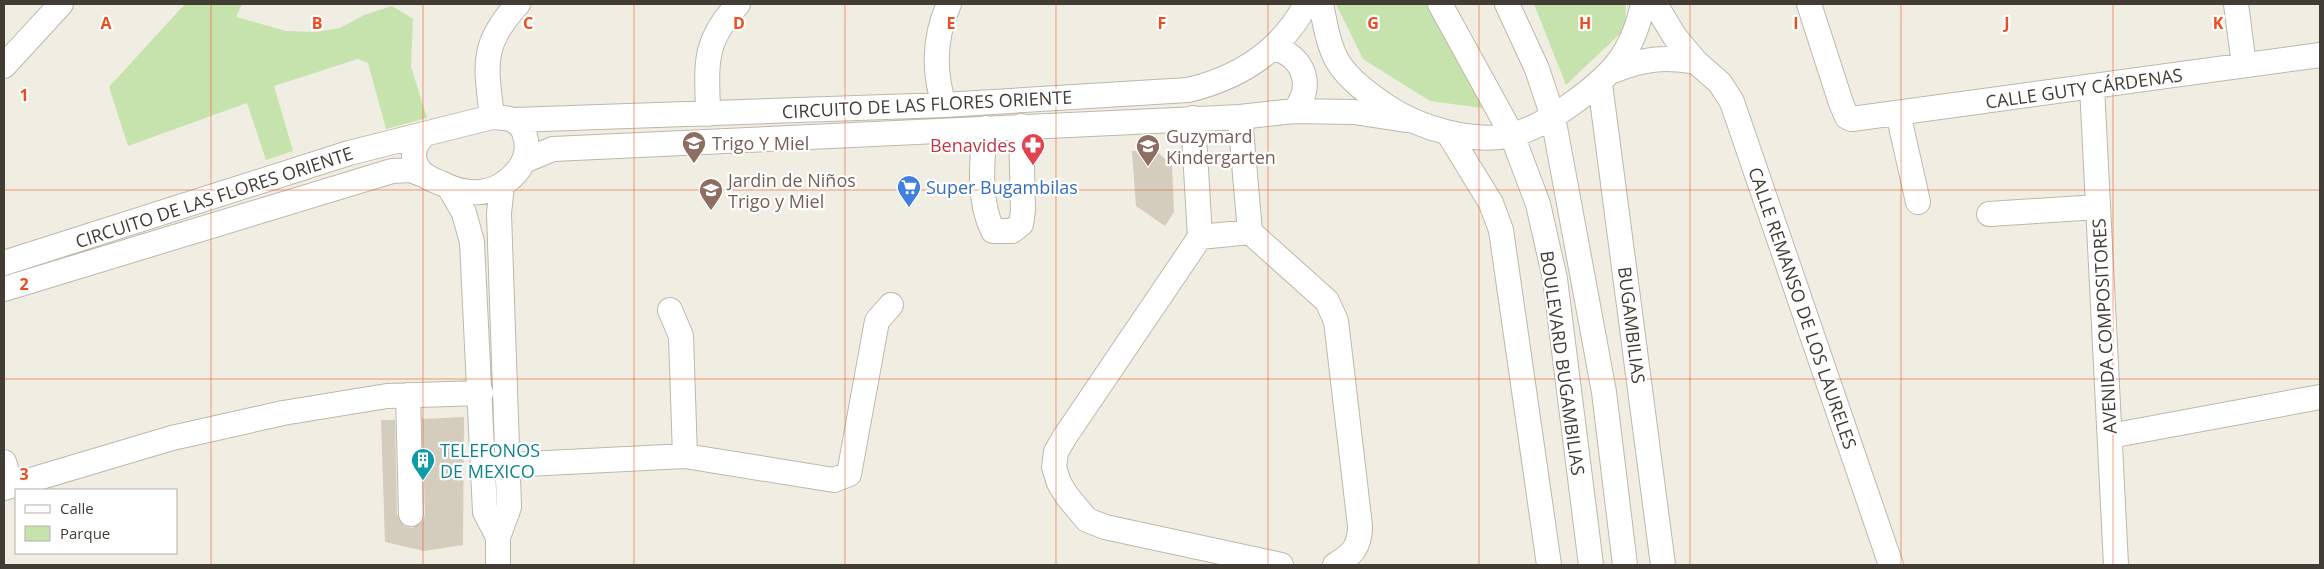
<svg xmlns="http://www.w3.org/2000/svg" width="2324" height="569" font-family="'Open Sans',sans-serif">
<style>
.green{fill:#c7e3ad}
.building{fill:#d4ccbc}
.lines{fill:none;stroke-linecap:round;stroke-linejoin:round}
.minor-casing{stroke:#beb8a9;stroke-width:26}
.minor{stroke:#fff;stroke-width:24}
.grid{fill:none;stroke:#ee4c1c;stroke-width:1;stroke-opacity:0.55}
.labels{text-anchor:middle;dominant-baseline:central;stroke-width:4.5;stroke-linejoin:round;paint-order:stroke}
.street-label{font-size:18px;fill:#423d34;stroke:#fff}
.education-label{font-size:18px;fill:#785e54;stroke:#fff;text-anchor:start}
.health-label{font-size:18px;fill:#be3a42;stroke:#fff;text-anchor:end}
.shop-label{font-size:18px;fill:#366cbe;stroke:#fff;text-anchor:start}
.culture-label{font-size:18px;fill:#0d838f;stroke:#fff;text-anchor:start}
.grid-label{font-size:16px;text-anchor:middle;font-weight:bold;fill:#ee4c1c;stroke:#fff;stroke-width:4.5;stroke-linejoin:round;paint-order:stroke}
</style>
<rect width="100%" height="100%" fill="#f0ede3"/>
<!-- green -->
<path class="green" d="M185,4h57l-6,13 50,14 30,1 24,-4 24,-13 28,-9 21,13 -2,48 16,51 -41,11 -18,-66 -10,-4 -84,27 19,65 -27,9 -19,-57 -119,43 -19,-59z
M1336,4h95l58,105 -59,-8 -67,-42z
M1534,4h92l-1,25 -59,56z"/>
<!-- building -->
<path class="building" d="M1155,150l17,15 2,47 -9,14 -29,-20 -4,-55z
M464,417l-1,128 -39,6 -39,-9 -4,-122h14l2,94 7,12 8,2 11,-7 2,-7 -3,-95z"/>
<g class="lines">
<!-- minor casing -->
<g class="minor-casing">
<path id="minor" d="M1321,4c4,19 7,41 17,58 11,18 31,32 48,44 33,22 86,38 126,29 20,-5 41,-18 58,-30 41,-29 62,-50 73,-101
M1440,4l72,131 26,69 17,75 36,286
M1507,4l30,65 16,48 51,275 21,173
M1655,4l20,33 21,25 24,21 12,19 159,463
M1809,4l32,99 6,14 5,2 468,-64
M2236,4l8,61
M1274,48c30,8 41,39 20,63
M4,66l57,-62
M1613,71c28,-12 53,-15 83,-9
M1600,84l63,481
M2092,86l24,479
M944,105c-11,-35 -10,-68 5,-101
M1898,113l20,89
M708,114c-1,-50 -6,-71 30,-110
M492,117c-6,-52 -12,-72 26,-113
M1240,117l10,115 77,69 9,20 24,205c0,21 -8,29 -25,39
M1193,118l7,119 -136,201 -8,14 -2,15 5,16 8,13 20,24 18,7 176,38
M514,120l430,-15 244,-15c51,-12 93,-39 118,-86
M986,128c-5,33 -8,73 7,103h19l9,-7 2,-13 -2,-85
M1448,133l43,70 10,27 48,335
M524,161l29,-12 687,-32 54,-6 60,1 52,8
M449,187l15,26 8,29 13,270 13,25
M1989,214l109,-7
M1200,237l50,-5
M4,263l345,-110 143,-36c7,1 16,0 22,4 6,3 10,9 11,15 9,27 -19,53 -44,56 -13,1 -27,-2 -38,-8 -9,-4 -20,-7 -25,-16 -8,-12 -3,-25 7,-34
M4,289l388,-118 18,-1 14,5
M670,310l11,26 4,120
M408,395l3,119
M2110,436l210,-39
M4,462l7,23
M484,464l23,1 178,-9 149,24 15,-6 28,-153 14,-16
M4,488l168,-50 111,-25 104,-17 94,-3
M498,565v-28l11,-30 -10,-294 3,-28"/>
</g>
<!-- minor -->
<use href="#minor" class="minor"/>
</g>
<!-- grid -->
<path class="grid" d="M211,4v561M423,4v561M634,4v561M845,4v561M1056,4v561M1268,4v561M1479,4v561M1690,4v561M1901,4v561M2113,4v561M4,190h2316M4,379h2316"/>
<!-- icons -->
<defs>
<g id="school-pin" transform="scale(1.25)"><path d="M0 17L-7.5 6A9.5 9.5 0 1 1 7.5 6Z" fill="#8d6e63" stroke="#fff"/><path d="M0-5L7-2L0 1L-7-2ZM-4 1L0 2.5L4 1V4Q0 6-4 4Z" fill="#fff"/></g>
<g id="pharmacy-pin" transform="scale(1.25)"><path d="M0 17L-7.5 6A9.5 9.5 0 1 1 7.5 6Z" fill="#e0444e" stroke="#fff"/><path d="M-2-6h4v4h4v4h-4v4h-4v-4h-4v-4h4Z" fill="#fff"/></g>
<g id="supermarket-pin" transform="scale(1.25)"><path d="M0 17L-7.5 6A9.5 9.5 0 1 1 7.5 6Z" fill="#3f7fe0" stroke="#fff"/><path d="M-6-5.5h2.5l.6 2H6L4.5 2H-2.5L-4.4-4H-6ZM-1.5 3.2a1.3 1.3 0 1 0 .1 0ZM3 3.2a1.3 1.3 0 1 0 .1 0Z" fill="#fff"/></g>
<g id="building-pin" transform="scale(1.25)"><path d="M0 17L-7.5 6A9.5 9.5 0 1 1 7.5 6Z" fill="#0f9aa8" stroke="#fff"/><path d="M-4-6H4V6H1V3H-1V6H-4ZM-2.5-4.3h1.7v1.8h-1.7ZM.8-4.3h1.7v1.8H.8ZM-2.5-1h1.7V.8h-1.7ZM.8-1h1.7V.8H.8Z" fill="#fff"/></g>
</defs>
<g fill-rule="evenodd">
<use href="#school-pin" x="694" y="143"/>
<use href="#pharmacy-pin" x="1033" y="145"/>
<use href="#school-pin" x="1148" y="146"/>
<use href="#supermarket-pin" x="909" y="187"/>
<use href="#school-pin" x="711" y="190"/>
<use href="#building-pin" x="423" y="460"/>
</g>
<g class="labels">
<!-- street labels -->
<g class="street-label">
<text transform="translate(2084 88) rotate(-8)">CALLE GUTY CÁRDENAS</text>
<text transform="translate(927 104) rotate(-3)">CIRCUITO DE LAS FLORES ORIENTE</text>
<text transform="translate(214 197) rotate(-18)">CIRCUITO DE LAS FLORES ORIENTE</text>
<text transform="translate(1803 308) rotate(71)">CALLE REMANSO DE LOS LAURELES</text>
<text transform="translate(1632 325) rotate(83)">BUGAMBILIAS</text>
<text transform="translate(2104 326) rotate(-93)">AVENIDA COMPOSITORES</text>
<text transform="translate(1563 363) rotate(82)">BOULEVARD BUGAMBILIAS</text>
</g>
<!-- education labels -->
<g class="education-label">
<text x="1166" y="136">Guzymard<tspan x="1166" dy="21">Kindergarten</tspan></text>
<text x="712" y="143">Trigo Y Miel</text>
<text x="728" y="180">Jardin de Niños<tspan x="728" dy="21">Trigo y Miel</tspan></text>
</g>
<!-- health labels -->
<g class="health-label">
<text x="1016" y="145">Benavides</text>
</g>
<!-- shop labels -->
<g class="shop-label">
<text x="926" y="187">Super Bugambilas</text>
</g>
<!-- culture labels -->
<g class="culture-label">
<text x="440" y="450">TELEFONOS<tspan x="440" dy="21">DE MEXICO</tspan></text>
</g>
</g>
<g class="grid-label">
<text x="106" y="29">A</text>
<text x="317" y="29">B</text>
<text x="528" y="29">C</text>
<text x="739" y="29">D</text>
<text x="951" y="29">E</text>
<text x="1162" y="29">F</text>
<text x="1373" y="29">G</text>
<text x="1585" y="29">H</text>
<text x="1796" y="29">I</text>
<text x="2007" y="29">J</text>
<text x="2218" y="29">K</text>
<text x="24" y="101">1</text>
<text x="24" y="290">2</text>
<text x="24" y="480">3</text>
</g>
<!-- border -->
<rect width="2324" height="569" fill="none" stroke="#423d34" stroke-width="10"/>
<!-- legend -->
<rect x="15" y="489" width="162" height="65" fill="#ffffff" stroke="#b3b1ae"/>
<rect x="25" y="505" width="25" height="8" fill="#ffffff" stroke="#b3b1ae"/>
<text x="60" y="514" font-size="15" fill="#423d34">Calle</text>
<rect x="25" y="526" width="25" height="15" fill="#c7e3ad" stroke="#b3b1ae"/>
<text x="60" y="539" font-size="15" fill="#423d34">Parque</text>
</svg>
